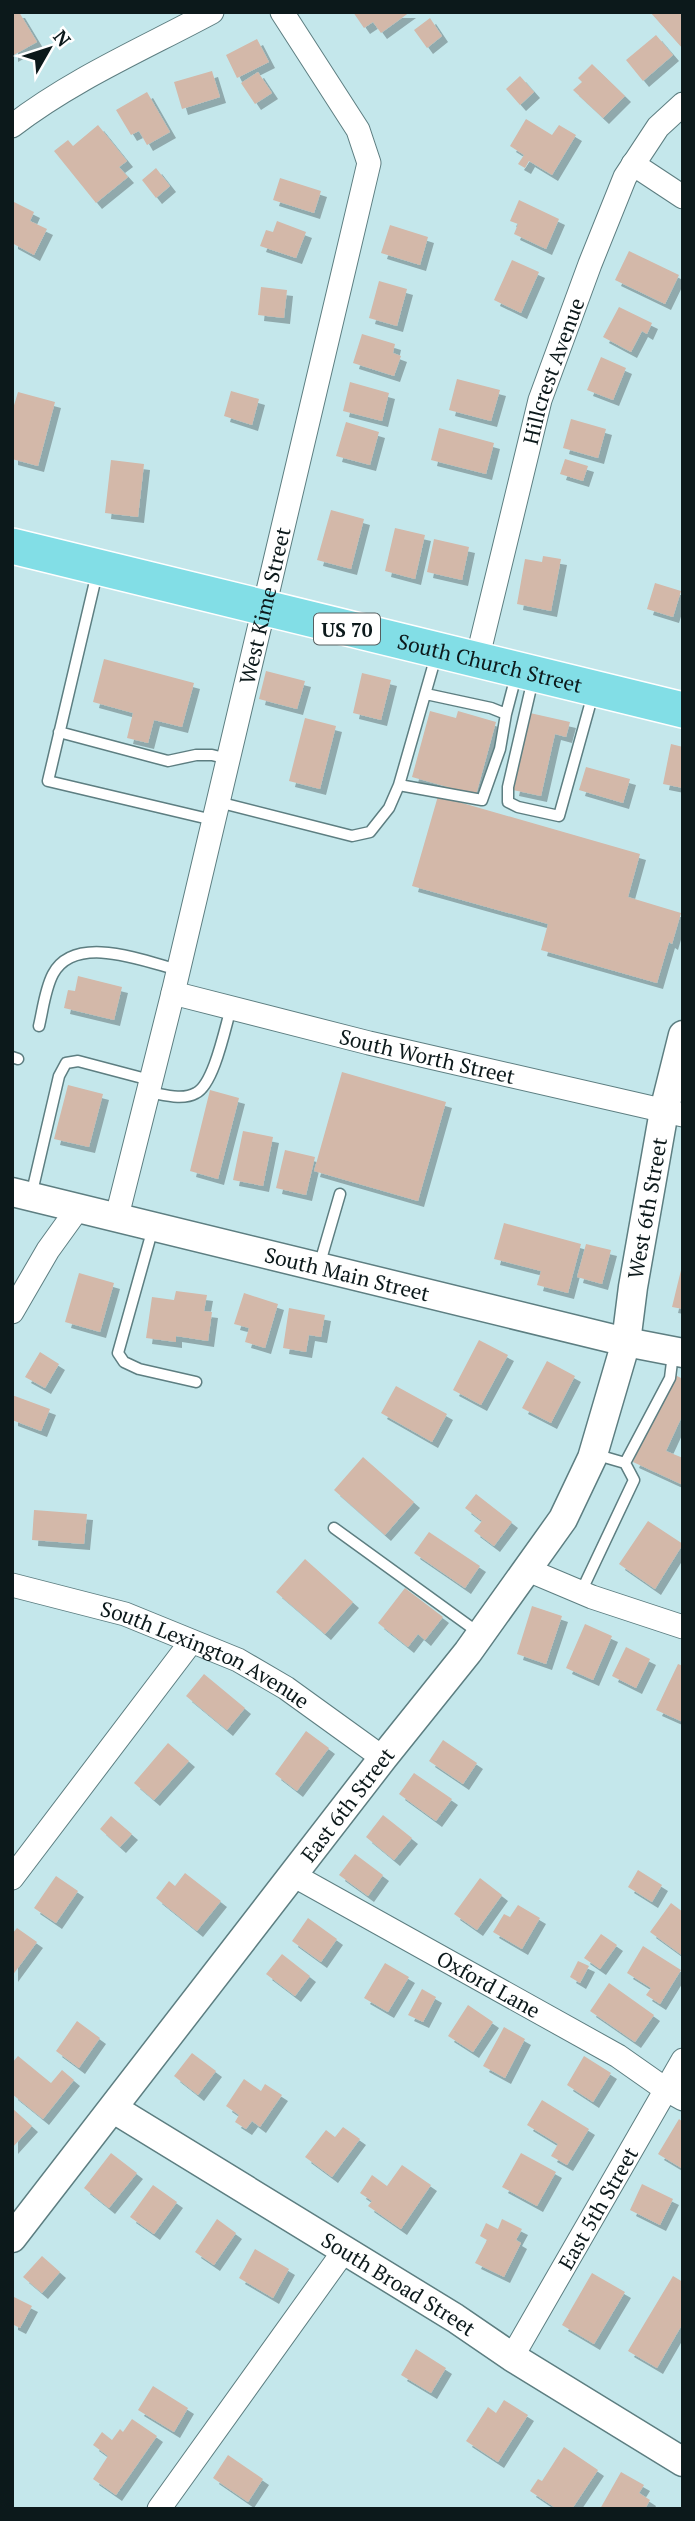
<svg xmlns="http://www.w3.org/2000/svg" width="695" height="2521" font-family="'PT Serif',serif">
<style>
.building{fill:#d3b8a9;filter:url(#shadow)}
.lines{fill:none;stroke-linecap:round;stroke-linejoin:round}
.service-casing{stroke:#5d7e81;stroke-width:13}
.minor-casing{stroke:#5d7e81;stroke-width:25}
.tertiary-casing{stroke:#5d7e81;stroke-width:31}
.primary-casing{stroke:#fff;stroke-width:38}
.service{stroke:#fff;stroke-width:10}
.minor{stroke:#fff;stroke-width:23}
.tertiary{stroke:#fff;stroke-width:28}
.primary{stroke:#82dee6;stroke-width:35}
.labels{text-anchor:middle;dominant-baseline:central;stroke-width:5;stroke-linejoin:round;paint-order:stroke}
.shield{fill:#fff;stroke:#555e5f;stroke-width:2}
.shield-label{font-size:19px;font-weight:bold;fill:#0c191b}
.street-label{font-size:21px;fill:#0c191b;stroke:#fff}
</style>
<defs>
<filter id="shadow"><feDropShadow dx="6" dy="6" stdDeviation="0" flood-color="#0004"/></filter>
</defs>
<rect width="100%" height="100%" fill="#c4e7eb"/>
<!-- building -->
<path class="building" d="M12,12h7l18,30 -25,14z
M353,12h57l-29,21 -8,-11 -9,6z
M650,12h33v37z
M430,18l12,18 -15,12 -13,-18z
M656,35l17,20 -30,26 -17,-21z
M257,39l12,23 -32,16 -11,-23z
M592,64l33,32 -22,22 -30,-28 9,-8 -4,-4z
M212,71l8,26 -38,12 -8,-27z
M258,72l14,21 -17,11 -14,-21z
M520,76l14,16 -14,13 -14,-16z
M147,92l23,40 -23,13 -8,-14 -8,4 -15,-25z
M526,119l26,16 7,-10 17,10 -24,40 -23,-14 -4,7 -7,-4 6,-9 -14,-9z
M98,125l29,36 -8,6 9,10 -32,26 -42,-52 14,-11 5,6z
M156,168l14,18 -14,12 -14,-18z
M280,178l41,13 -7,22 -41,-13z
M519,200l40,19 -13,30 -32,-15 4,-10 -8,-3z
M14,202l20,10 -4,9 17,8 -13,26 -22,-12v-37z
M277,221l29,11 -10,26 -36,-12 6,-16 7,2z
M390,225l38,12 -8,28 -39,-12z
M629,251l50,24 -14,29 -50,-24z
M512,260l27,12 -18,41 -27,-13z
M379,281l28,8 -10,37 -28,-8z
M261,287l26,3 -3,28 -26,-3z
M619,307l33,16 -5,11 -5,-3 -11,21 -28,-15z
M362,334l33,10 -2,9 8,3 -7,20 -41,-13z
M601,357l25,11 -13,32 -26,-10z
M457,379l43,11 -9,31 -42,-11z
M350,382l39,11 -7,28 -39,-10z
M231,391l28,8 -7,26 -28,-9z
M18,392l37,10 -17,64 -26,-7v-47z
M571,419l35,10 -8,29 -35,-10z
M346,422l33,10 -9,33 -34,-9z
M439,428l55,15 -8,31 -55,-14z
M565,459l23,7 -5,15 -23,-7z
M111,460l33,4 -6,53 -33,-4z
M331,510l33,9 -13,50 -34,-9z
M395,528l30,7 -10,44 -30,-8z
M434,539l35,8 -7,33 -35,-8z
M543,556l18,3 -10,52 -34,-7 8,-45 17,3z
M655,583l26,8 -8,26 -26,-8z
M104,659l90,24 -12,44 -28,-7 -6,23 -21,-5 6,-25 -40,-11z
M266,671l39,10 -8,28 -38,-10z
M362,673l29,7 -10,40 -28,-7z
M430,711l26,7 2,-7 38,11 -20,73 -64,-18z
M530,713l40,9 -4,15 -11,-3 -14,62 -28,-6z
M305,718l31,8 -16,63 -31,-8z
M671,744l12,3v41l-20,-4z
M586,767l44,12 -7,24 -44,-13z
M438,796l202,58 -12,43 53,16 -9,31 -3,-2 -12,41 -116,-33 7,-26 -136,-38z
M78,976l44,11 -8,33 -50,-12 4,-18 7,1z
M342,1072l104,30 -28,99 -104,-30z
M68,1085l35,9 -14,53 -35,-8z
M210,1090l29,8 -21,81 -28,-8z
M243,1131l30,6 -10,49 -30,-6z
M285,1150l30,7 -9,38 -30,-7z
M504,1223l77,21 -13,49 -31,-8 4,-14 -47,-12z
M586,1244l25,6 -9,34 -25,-7z
M682,1266h1v43l-11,-2z
M79,1273l35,10 -14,49 -35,-10z
M176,1291l31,4 -3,16 8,1 -4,29 -32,-5v6l-30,-4 6,-41 22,3z
M244,1293l34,11 -13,44 -20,-6 4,-14 -15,-4z
M289,1308l36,7 -4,22 -12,-2 -3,17 -23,-4z
M479,1340l29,15 -27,50 -28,-15z
M40,1352l19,12 -14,24 -20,-11z
M547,1361l28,15 -24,47 -29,-15z
M673,1374l10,5v35l-17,37 17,7v27l-50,-23z
M396,1386l51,28 -15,28 -51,-29z
M12,1395l38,14 -9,22 -29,-11z
M363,1457l51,45 -29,33 -51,-45z
M476,1494l36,28 -18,24 -20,-15 8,-10 -17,-13z
M34,1510l53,4 -3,30 -52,-4z
M648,1521l35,23 -28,45 -36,-25z
M429,1532l51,34 -15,22 -51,-35z
M305,1559l48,43 -28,32 -49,-42z
M405,1588l38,29 -18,23 -7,-6 -10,13 -30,-24z
M532,1606l30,10 -16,48 -29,-10z
M585,1624l27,12 -19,44 -27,-12z
M626,1647l24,12 -14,29 -24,-12z
M678,1664l5,2v56l-27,-12z
M204,1674l41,34 -18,22 -41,-34z
M306,1731l23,17 -32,43 -22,-17z
M443,1740l34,23 -14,21 -34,-23z
M168,1743l21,18 -35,39 -20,-17z
M414,1773l38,26 -16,22 -37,-27z
M383,1815l29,23 -18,22 -28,-23z
M111,1816l21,18 -12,13 -20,-18z
M355,1854l28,21 -15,21 -29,-21z
M638,1870l24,15 -10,17 -24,-15z
M185,1873l36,28 -24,30 -41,-33 13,-17 6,5z
M56,1876l22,15 -22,32 -22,-15z
M480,1878l22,17 -25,35 -23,-16z
M671,1903l12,9v44l-33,-24z
M518,1905l22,13 -18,31 -29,-17 11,-18 6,3z
M308,1918l29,21 -16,23 -29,-21z
M17,1928l20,14 -25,34v-42z
M601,1934l16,11 -17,24 -16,-11z
M643,1946l38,24 -21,34 -14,-9 5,-7 -24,-15z
M282,1954l28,22 -15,20 -29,-22z
M578,1961l11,5 -9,17 -10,-6z
M385,1963l24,14 -21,35 -24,-14z
M609,1983l45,32 -19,27 -45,-31z
M422,1989l14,8 -13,25 -15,-7z
M468,2005l25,17 -20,30 -25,-16z
M77,2021l23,17 -21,30 -23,-17z
M504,2027l21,12 -20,39 -22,-12z
M192,2053l24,18 -18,24 -24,-19z
M18,2056l33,27 11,-13 12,10 -31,39 -31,-25v-31z
M584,2056l27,17 -18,29 -26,-17z
M244,2079l17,12 4,-7 17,11 -22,32 -8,-6 -6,8 -11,-7 4,-7 -13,-9z
M542,2100l47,29 -22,36 -16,-9 7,-12 -31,-19z
M12,2108l20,18 -20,22z
M679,2119l4,3v47l-25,-15z
M343,2127l17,12 -28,38 -27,-20 21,-27 9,7z
M111,2153l26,20 -28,35 -25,-20z
M521,2153l35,19 -19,34 -35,-19z
M402,2165l29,20 -30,44 -33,-23 4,-5 -12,-8 12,-18 15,11z
M642,2184l31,15 -13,26 -30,-15z
M153,2185l24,17 -23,32 -24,-17z
M217,2219l19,14 -22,32 -19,-13z
M502,2219l20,10 -6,11 5,3 -17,34 -29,-14 12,-23 -7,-4 6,-13 12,6z
M255,2249l34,20 -16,29 -34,-20z
M42,2256l18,16 -18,21 -19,-16z
M592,2273l33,19 -31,52 -32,-19z
M673,2276l10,6v41l-26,45 -29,-17z
M12,2296l20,10 -12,22 -8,-4z
M416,2349l30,19 -15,25 -30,-18z
M153,2386l35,22 -14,24 -36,-22z
M504,2400l24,15 -30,47 -32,-21 22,-34 8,6z
M132,2419l25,17 -41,59 -23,-16 15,-23 -15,-11 9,-13 10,8 8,-11 3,3z
M564,2447l34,23 -26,39h-15l-27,-18 8,-12 4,2z
M228,2455l35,24 -15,23 -35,-24z
M621,2472l23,13 -5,8 11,7 -5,9h-45z"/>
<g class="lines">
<!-- service casing -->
<g class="service-casing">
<path id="service" d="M97,573l-49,208 165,39
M533,679l-25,108v15l10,5 41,9 34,-122
M426,694l65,14 15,6 -6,35 -18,51 -83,-15 37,-129
M506,714l11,-42
M59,732l109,29 28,-6h16l16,4
M218,802l134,34 18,-4 19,-24 10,-23
M39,1026c4,-17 6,-37 14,-52 22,-41 91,-13 125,-4
M12,1057l6,2
M147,1092c15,2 35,9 49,1 18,-9 29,-65 35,-85
M31,1196l28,-120 7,-13 12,-2 72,19
M153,1228l-35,125 6,9 15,7 57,13
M319,1266l21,-72
M594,1454l31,9 45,-85 3,-24
M334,1528l145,105
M581,1592l53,-112 -9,-17"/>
</g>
<!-- minor casing -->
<g class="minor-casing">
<g id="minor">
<path d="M12,126c61,-47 133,-78 200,-114"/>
<path d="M633,164l50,33"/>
<path id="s1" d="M477,660l63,-260 50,-136 35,-87 33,-50 25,-23"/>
<path id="s2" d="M173,993l196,50 314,72"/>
<path id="s3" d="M117,1216l56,-223 196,-830 -11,-33 -76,-118"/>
<path d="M12,1312l36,-62 31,-43"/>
<path d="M528,1570l64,27 91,30"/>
<path id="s4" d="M12,1585l113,29 113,46 48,28 97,70"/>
<path id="s5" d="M293,1875l325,181 47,33 18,10"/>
<path d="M12,1878l179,-236"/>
<path id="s6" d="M512,2357l171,-297"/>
<path d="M159,2509l185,-258"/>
</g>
</g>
<!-- tertiary casing -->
<g class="tertiary-casing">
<g id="tertiary">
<path id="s7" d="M12,1192l614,150 57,11"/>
<path id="s8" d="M114,2109l341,209 57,39 171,105"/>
<path id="s9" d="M12,2238l371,-480 85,-106 95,-133 29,-61 34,-116 7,-55 31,-176 19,-76"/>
</g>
</g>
<!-- primary casing -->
<g class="primary-casing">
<g id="primary">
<path id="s10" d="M12,546l671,164"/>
</g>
</g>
<!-- service -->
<use href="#service" class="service"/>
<!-- minor -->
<use href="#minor" class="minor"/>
<!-- tertiary -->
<use href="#tertiary" class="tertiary"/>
<!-- primary -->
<use href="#primary" class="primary"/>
</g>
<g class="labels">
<!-- shield labels -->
<rect class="shield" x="314" y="613.5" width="66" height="31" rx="5"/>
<g class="shield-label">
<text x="347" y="629">US 70</text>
</g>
<!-- street labels -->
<g class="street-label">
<text stroke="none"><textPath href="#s1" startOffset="299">Hillcrest Avenue</textPath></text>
<text stroke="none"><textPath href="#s3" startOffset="628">West Kime Street</textPath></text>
<text stroke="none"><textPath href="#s10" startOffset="492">South Church Street</textPath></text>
<text stroke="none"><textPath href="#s2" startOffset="262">South Worth Street</textPath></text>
<text stroke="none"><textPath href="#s9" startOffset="1230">West 6th Street</textPath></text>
<text stroke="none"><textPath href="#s7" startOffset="345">South Main Street</textPath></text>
<text stroke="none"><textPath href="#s4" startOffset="206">South Lexington Avenue</textPath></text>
<text stroke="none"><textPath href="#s9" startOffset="548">East 6th Street</textPath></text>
<text stroke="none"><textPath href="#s5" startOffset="224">Oxford Lane</textPath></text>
<text stroke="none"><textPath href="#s6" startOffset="172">East 5th Street</textPath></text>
<text stroke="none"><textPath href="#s8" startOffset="334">South Broad Street</textPath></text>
</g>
</g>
<!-- border -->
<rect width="695" height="2521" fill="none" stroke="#0c191b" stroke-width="28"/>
<!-- north arrow -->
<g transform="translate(49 49) rotate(51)" stroke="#ffffff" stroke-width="5" paint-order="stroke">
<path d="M0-5L12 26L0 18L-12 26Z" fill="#0c191b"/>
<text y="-10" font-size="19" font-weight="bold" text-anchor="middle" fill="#0c191b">N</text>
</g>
</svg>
